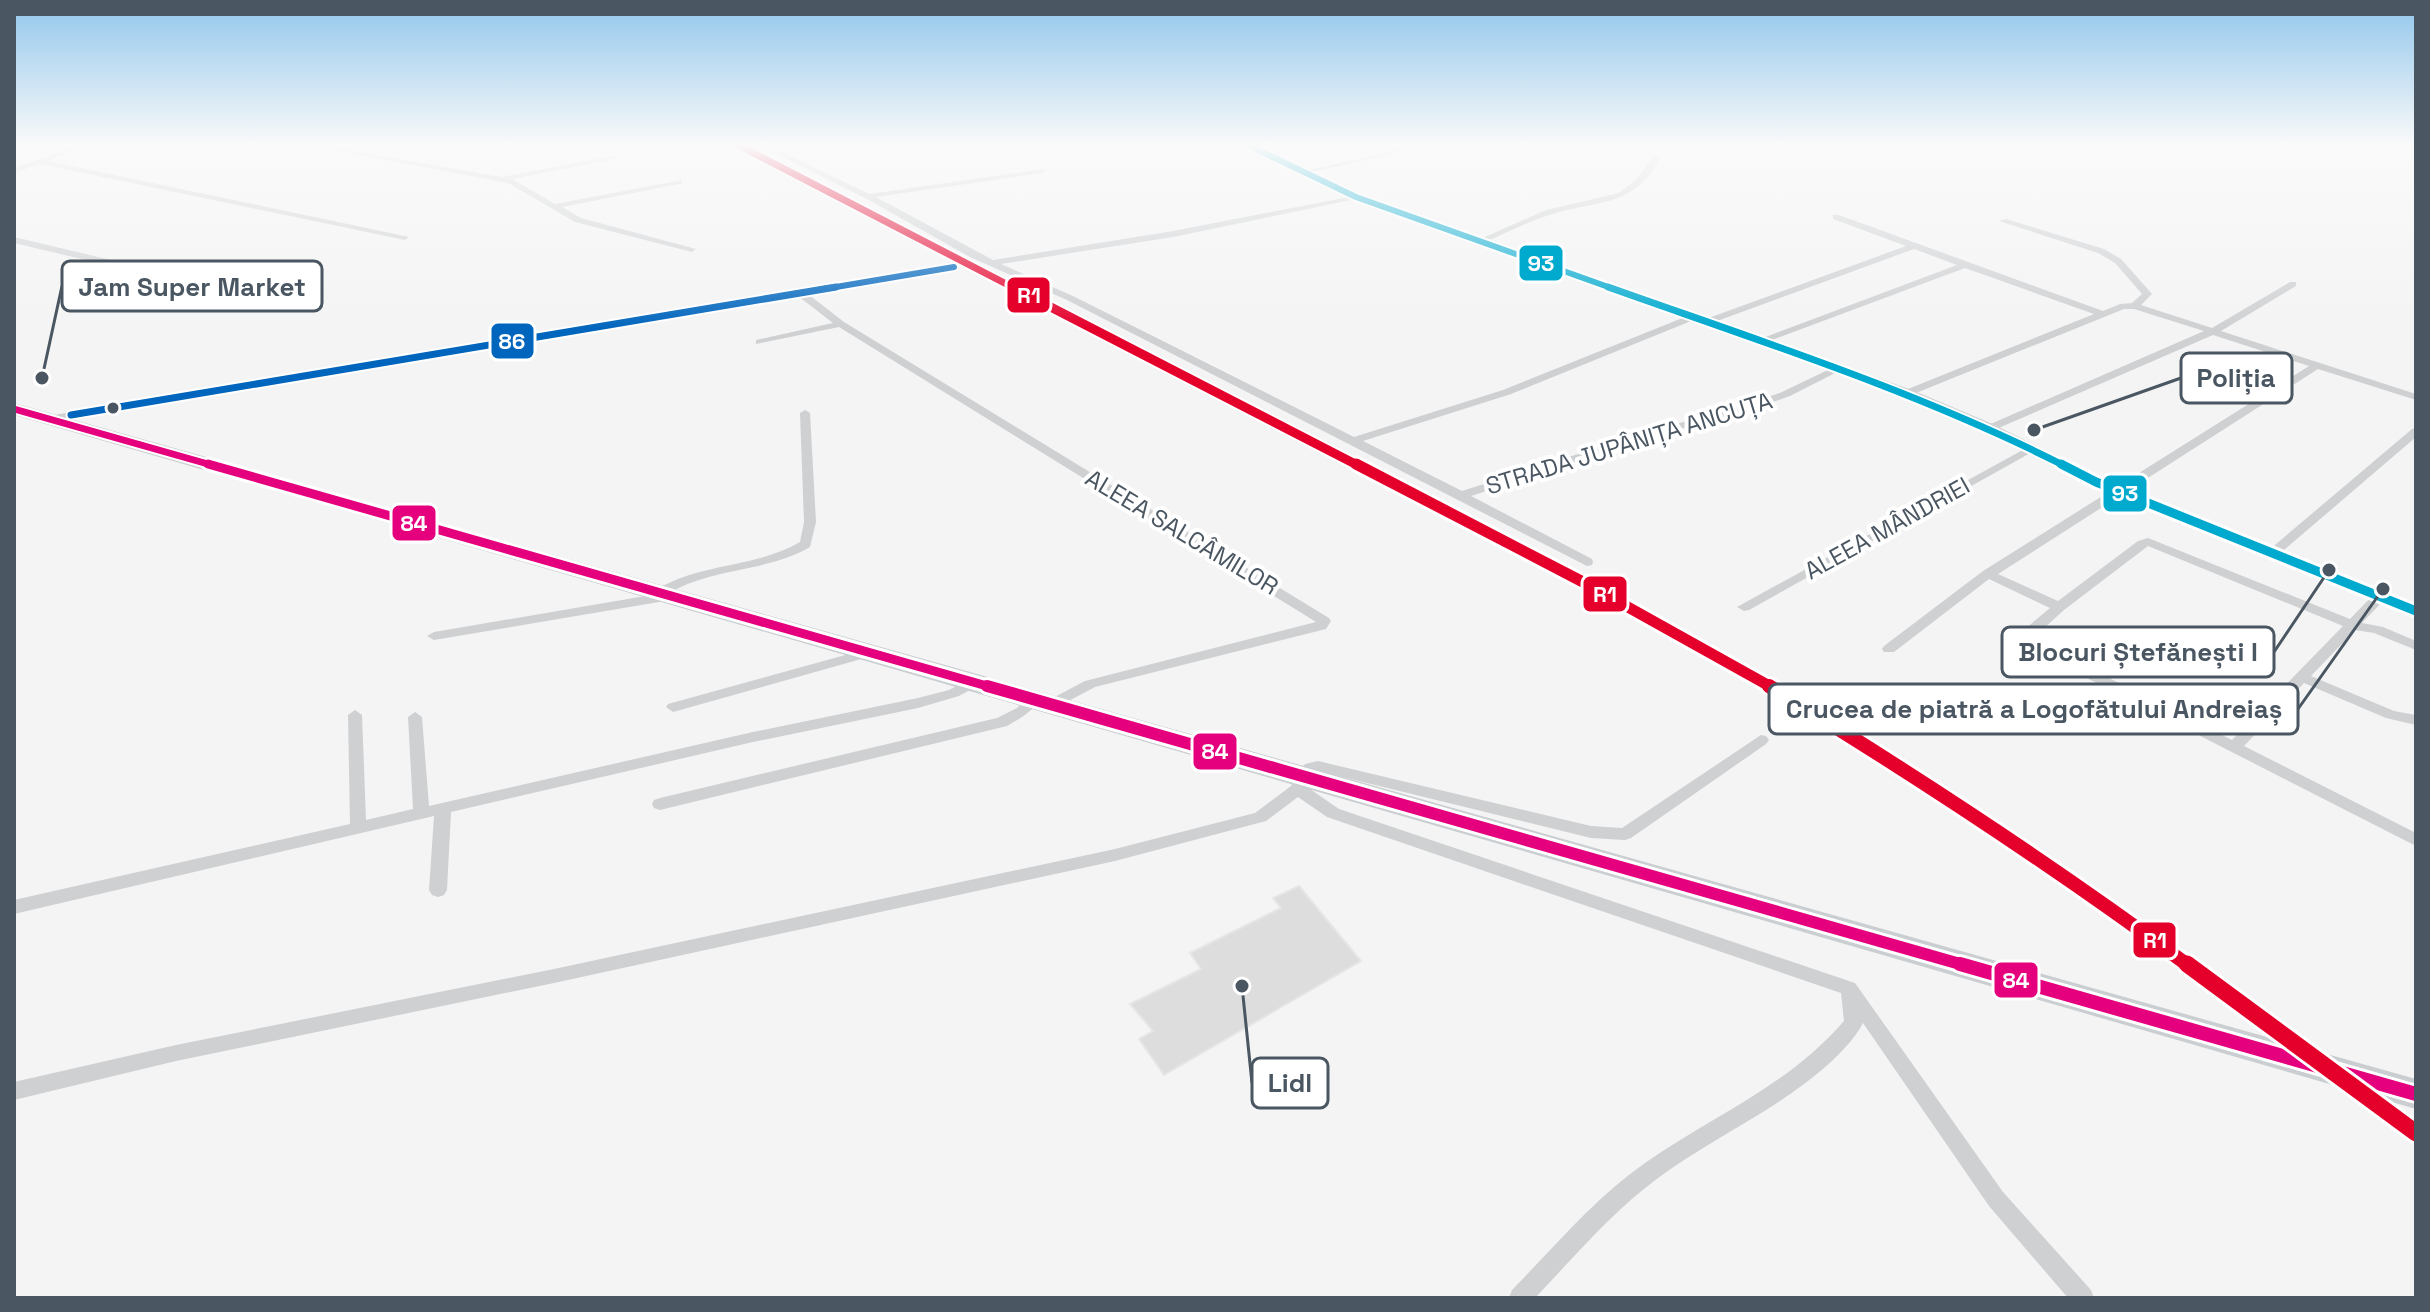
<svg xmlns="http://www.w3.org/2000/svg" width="2430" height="1312" font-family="'Space Grotesk',sans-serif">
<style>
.building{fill:#ddddde;stroke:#e5e6e7;stroke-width:2}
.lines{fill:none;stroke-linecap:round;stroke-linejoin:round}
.minor{fill:#ced0d2;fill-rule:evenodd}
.tertiary{fill:#ced0d2;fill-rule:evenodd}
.primary{fill:#caced1;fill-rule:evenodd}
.bus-1-far2-casing{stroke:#fff;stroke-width:10}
.bus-1-far1-casing{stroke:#fff;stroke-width:11}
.bus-1-casing{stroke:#fff;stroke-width:15}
.bus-2-far3-casing{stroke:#fff;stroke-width:11}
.bus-2-far2-casing{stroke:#fff;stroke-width:15}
.bus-2-far1-casing{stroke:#fff;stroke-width:18}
.bus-2-casing{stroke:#fff;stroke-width:20}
.bus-3-far1-casing{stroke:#fff;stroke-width:10}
.bus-3-casing{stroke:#fff;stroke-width:11}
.bus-1-far2{stroke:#00a9ce;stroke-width:6}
.bus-1-far1{stroke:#00a9ce;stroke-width:7}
.bus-1{stroke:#00a9ce;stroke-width:9}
.bus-2-far3{stroke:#e5007d;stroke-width:7}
.bus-2-far2{stroke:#e5007d;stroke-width:9}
.bus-2-far1{stroke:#e5007d;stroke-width:12}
.bus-2{stroke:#e5007d;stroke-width:14}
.bus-3-far1{stroke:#0065bd;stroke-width:6}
.bus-3{stroke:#0065bd;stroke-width:7}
.rail-1-far4-casing{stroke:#fff;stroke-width:11}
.rail-1-far3-casing{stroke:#fff;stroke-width:13}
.rail-1-far2-casing{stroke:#fff;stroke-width:17}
.rail-1-far1-casing{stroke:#fff;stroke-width:20}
.rail-1-casing{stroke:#fff;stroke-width:23}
.rail-1-far4{stroke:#e4002b;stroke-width:7}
.rail-1-far3{stroke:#e4002b;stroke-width:9}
.rail-1-far2{stroke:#e4002b;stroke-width:11}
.rail-1-far1{stroke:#e4002b;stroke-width:14}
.rail-1{stroke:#e4002b;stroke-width:17}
.bus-dot{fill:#4a5661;stroke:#fff;stroke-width:3}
.labels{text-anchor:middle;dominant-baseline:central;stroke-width:8;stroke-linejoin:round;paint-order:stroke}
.street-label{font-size:24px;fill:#4a5661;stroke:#fff}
.leader{fill:none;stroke:#4a5661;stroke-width:3}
.callout-dot{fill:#4a5661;stroke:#fff;stroke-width:3}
.callout{fill:#fff;stroke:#4a5661;stroke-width:3}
.callout-label{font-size:26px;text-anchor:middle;font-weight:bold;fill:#4a5661}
.line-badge{stroke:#fff;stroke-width:3}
.badge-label{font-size:22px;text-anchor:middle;font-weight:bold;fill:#fff}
</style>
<rect width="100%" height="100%" fill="#f4f4f4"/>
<!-- building -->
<path class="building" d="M1299,886l62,75 -197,114 -25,-36 14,-8 -23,-27 71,-35 -11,-16 91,-45 -8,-10z"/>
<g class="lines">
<!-- minor -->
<path class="minor" d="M77,146h10l-39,15 361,76 -4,3 -365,-76 -26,9v-5z
M310,146h14l178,31 115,-22 1,2 -4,2 -102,20 43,25 127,-24v4h-3l-117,23 19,11 115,31 -4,3 -117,-30 -67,-39z
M761,146h9l99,48 176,-25 1,2 -4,2 -166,24 117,63 180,-29 186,-36v4h-3l-183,38 -172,27 72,32 281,141 149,-47 187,-75h6v4l-185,75 -148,47 99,50 182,-58 110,-31 28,-10 52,-25h8l1,2 -53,27 -28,10 -110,31 -181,59 121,63 1,3 -1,3 -5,1 -520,-266 -97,-43 -105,-59z
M1415,146h12l-123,28 -4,-2z
M1653,156l7,2c-27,50 -59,41 -107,56 -24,7 -47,19 -70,29l-7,-2 70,-31 73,-17 20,-16z
M1833,215h6l264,96 17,-7 12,-1 10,-9 -27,-31 -17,-10 -99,-32 7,-2 98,30 17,10 31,35 -11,11 71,23 78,-46h6v4l-75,45 195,63v6l-98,-31 -320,205 60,27 80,-60 10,-3 202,81 25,-26h10l2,3 -2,3 -23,24 21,4 33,14v9l-42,-17 -19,-3 -44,46 83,35 22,4v10l-30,-7 -82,-35 -60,63 172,87v13l-394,-201 -5,-8 2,-3 31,-26 -61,-29 -95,73h-10l-2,-3 2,-3 99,-75 326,-205 -96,-31 -219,95h-8v-4l218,-95 -70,-22h-10l-213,86h-8v-4l191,-77 -129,-46 -201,75 -9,-2 202,-76 -43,-16 -205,75h-6v-4l203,-74 -73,-27zM2148,546l195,80 -111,114 -200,-101 32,-29z
M14,237l135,32 5,3 -5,3 -135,-32z
M954,264l3,1v4l-149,25 36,28 485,296 2,3 -5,8 -231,58 -36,19h-10l-2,-3 2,-3 36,-19 231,-59 -477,-295 -83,17v-4l77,-17 -35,-27 -750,126 -5,-3 5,-3z
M805,410l5,3 6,109 -6,25c-43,25 -95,20 -139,45l7,4 -7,4 -237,40 -7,-4 7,-4 223,-38 -2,-2 2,-3c47,-27 98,-21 143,-47l4,-20 -4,-109z
M2416,428v9l-139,119h-8l-2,-3 2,-3 143,-121z
M2030,446l6,3 -2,2 -285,159 -5,1 -7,-4z
M867,649l7,4 -2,3 -199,56 -7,-5 2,-3z
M976,676l5,2 2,3 -2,3 -22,12 -41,12 -165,34 -302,70 -4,78 -3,5 -6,2 -6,-2 -3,-5 5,-74 -420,98v-14l336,-76 -2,-109 7,-5 7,5 4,105 47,-11 -5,-92 7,-5 7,5 7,89 324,-74 165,-34 31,-8z
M1035,693l5,2 2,3c-9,13 -21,20 -35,28l-347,84 -6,-2 -2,-4 2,-4 6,-2 337,-80 20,-10 13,-13z
M1761,735l5,1 3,4 -3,4 -135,94 -6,2 -34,-2 -273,-67 -8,6 -3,10 32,22 516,174 148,209 88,98 3,8h-26l-79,-92 -126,-183c-7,14 -20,27 -31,38 -52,48 -117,75 -174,117 -46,34 -83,78 -123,120h-26l3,-8c43,-44 83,-92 133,-127 69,-48 143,-77 199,-142l-3,-28 -514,-176 -29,-20 -32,24 -151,40 -561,122 -378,78 -162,39v-18l162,-37 378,-76 561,-120 140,-36 36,-27 7,-15 7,-7 13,-3 273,65 31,2z"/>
<!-- tertiary -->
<path class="tertiary" d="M1246,146h11l103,49 552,195 83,35 106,54 315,126v11l-325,-131 -106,-54 -83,-35 -550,-197z"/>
<!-- primary -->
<path class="primary" d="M14,403l2402,676v30l-2402,-694z"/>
<!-- bus-1-far2 casing -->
<g class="bus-1-far2-casing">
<path id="bus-1-far2" d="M1250,146l106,51 258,92"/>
</g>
<!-- bus-1-far1 casing -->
<g class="bus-1-far1-casing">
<path id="bus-1-far1" d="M1608,287c155,55 311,105 457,179"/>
</g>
<!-- bus-1 casing -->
<g class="bus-1-casing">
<path id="bus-1" d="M2061,464l35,18 320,129"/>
</g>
<!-- bus-2-far3 casing -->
<g class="bus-2-far3-casing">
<path id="bus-2-far3" d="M14,409l201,57"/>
</g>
<!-- bus-2-far2 casing -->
<g class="bus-2-far2-casing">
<path id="bus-2-far2" d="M208,464l786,224"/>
</g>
<!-- bus-2-far1 casing -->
<g class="bus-2-far1-casing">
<path id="bus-2-far1" d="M987,686l980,280"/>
</g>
<!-- bus-2 casing -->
<g class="bus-2-casing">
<path id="bus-2" d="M1960,964l456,130"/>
</g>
<!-- bus-3-far1 casing -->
<g class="bus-3-far1-casing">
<path id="bus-3-far1" d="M824,289l130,-22"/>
</g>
<!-- bus-3 casing -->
<g class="bus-3-casing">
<path id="bus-3" d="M71,415l765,-128"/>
</g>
<!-- bus-1-far2 -->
<use href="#bus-1-far2" class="bus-1-far2"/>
<!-- bus-1-far1 -->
<use href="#bus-1-far1" class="bus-1-far1"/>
<!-- bus-1 -->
<use href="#bus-1" class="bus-1"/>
<!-- bus-2-far3 -->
<use href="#bus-2-far3" class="bus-2-far3"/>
<!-- bus-2-far2 -->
<use href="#bus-2-far2" class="bus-2-far2"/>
<!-- bus-2-far1 -->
<use href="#bus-2-far1" class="bus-2-far1"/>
<!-- bus-2 -->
<use href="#bus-2" class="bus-2"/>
<!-- bus-3-far1 -->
<use href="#bus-3-far1" class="bus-3-far1"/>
<!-- bus-3 -->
<use href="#bus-3" class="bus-3"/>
<!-- rail-1-far4 casing -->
<g class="rail-1-far4-casing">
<path id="rail-1-far4" d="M740,146l276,143"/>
</g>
<!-- rail-1-far3 casing -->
<g class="rail-1-far3-casing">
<path id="rail-1-far3" d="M1012,287l347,179"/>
</g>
<!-- rail-1-far2 casing -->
<g class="rail-1-far2-casing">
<path id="rail-1-far2" d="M1356,464l227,118 190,106"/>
</g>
<!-- rail-1-far1 casing -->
<g class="rail-1-far1-casing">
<path id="rail-1-far1" d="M1769,686c144,88 285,180 420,280"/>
</g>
<!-- rail-1 casing -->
<g class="rail-1-casing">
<path id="rail-1" d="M2187,964l229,169"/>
</g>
<!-- rail-1-far4 -->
<use href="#rail-1-far4" class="rail-1-far4"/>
<!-- rail-1-far3 -->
<use href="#rail-1-far3" class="rail-1-far3"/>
<!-- rail-1-far2 -->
<use href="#rail-1-far2" class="rail-1-far2"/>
<!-- rail-1-far1 -->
<use href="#rail-1-far1" class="rail-1-far1"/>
<!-- rail-1 -->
<use href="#rail-1" class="rail-1"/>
</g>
<!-- sky -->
<linearGradient id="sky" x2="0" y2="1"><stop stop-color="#91c6eb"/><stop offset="0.44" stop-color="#fafafa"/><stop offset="1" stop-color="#fafafa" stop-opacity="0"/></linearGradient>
<rect width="2430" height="329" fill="url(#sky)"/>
<!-- markers -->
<circle class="bus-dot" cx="113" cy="408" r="7"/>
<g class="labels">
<!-- street labels -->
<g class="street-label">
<text transform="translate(1629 443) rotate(-17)">STRADA JUPÂNIȚA ANCUȚA</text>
<text transform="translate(1887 528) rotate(-29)">ALEEA MÂNDRIEI</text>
<text transform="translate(1182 532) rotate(31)">ALEEA SALCÂMILOR</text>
</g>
</g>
<!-- callouts -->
<path class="leader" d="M42 378L62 286M2034 430L2181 378M2329 570L2274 652M2383 589L2298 709M1242 986L1252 1083"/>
<g class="callout-dot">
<circle cx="42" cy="378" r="8"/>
<circle cx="2034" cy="430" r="8"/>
<circle cx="2329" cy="570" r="8"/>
<circle cx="2383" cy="589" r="8"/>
<circle cx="1242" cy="986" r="8"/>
</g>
<g class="callout">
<rect x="62" y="261" width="260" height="50" rx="8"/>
<rect x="2181" y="353" width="111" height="50" rx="8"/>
<rect x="2002" y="627" width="272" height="50" rx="8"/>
<rect x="1769" y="684" width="529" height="50" rx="8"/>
<rect x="1252" y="1058" width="76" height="50" rx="8"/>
</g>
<g class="callout-label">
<text x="192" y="296">Jam Super Market</text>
<text x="2236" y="387">Poliția</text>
<text x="2138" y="661">Blocuri Ștefănești I</text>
<text x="2034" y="718">Crucea de piatră a Logofătului Andreiaș</text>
<text x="1290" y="1092">Lidl</text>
</g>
<g class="line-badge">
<rect x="1518" y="244" width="46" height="38" rx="8" fill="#00a9ce"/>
<rect x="1006" y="276" width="45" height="38" rx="8" fill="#e4002b"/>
<rect x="490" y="322" width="45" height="38" rx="8" fill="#0065bd"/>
<rect x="2102" y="474" width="46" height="39" rx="8" fill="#00a9ce"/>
<rect x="391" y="504" width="46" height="38" rx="8" fill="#e5007d"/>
<rect x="1582" y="575" width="46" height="38" rx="8" fill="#e4002b"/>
<rect x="1192" y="732" width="46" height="39" rx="8" fill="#e5007d"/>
<rect x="2132" y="921" width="45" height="38" rx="8" fill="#e4002b"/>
<rect x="1993" y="961" width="46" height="38" rx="8" fill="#e5007d"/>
</g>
<g class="badge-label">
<text x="1541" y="271">93</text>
<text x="1029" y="303">R1</text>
<text x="512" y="349">86</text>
<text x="2125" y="501">93</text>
<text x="414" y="531">84</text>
<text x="1605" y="602">R1</text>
<text x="1215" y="759">84</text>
<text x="2155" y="948">R1</text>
<text x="2016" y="988">84</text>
</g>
<!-- border -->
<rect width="2430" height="1312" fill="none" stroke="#4a5661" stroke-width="32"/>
</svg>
